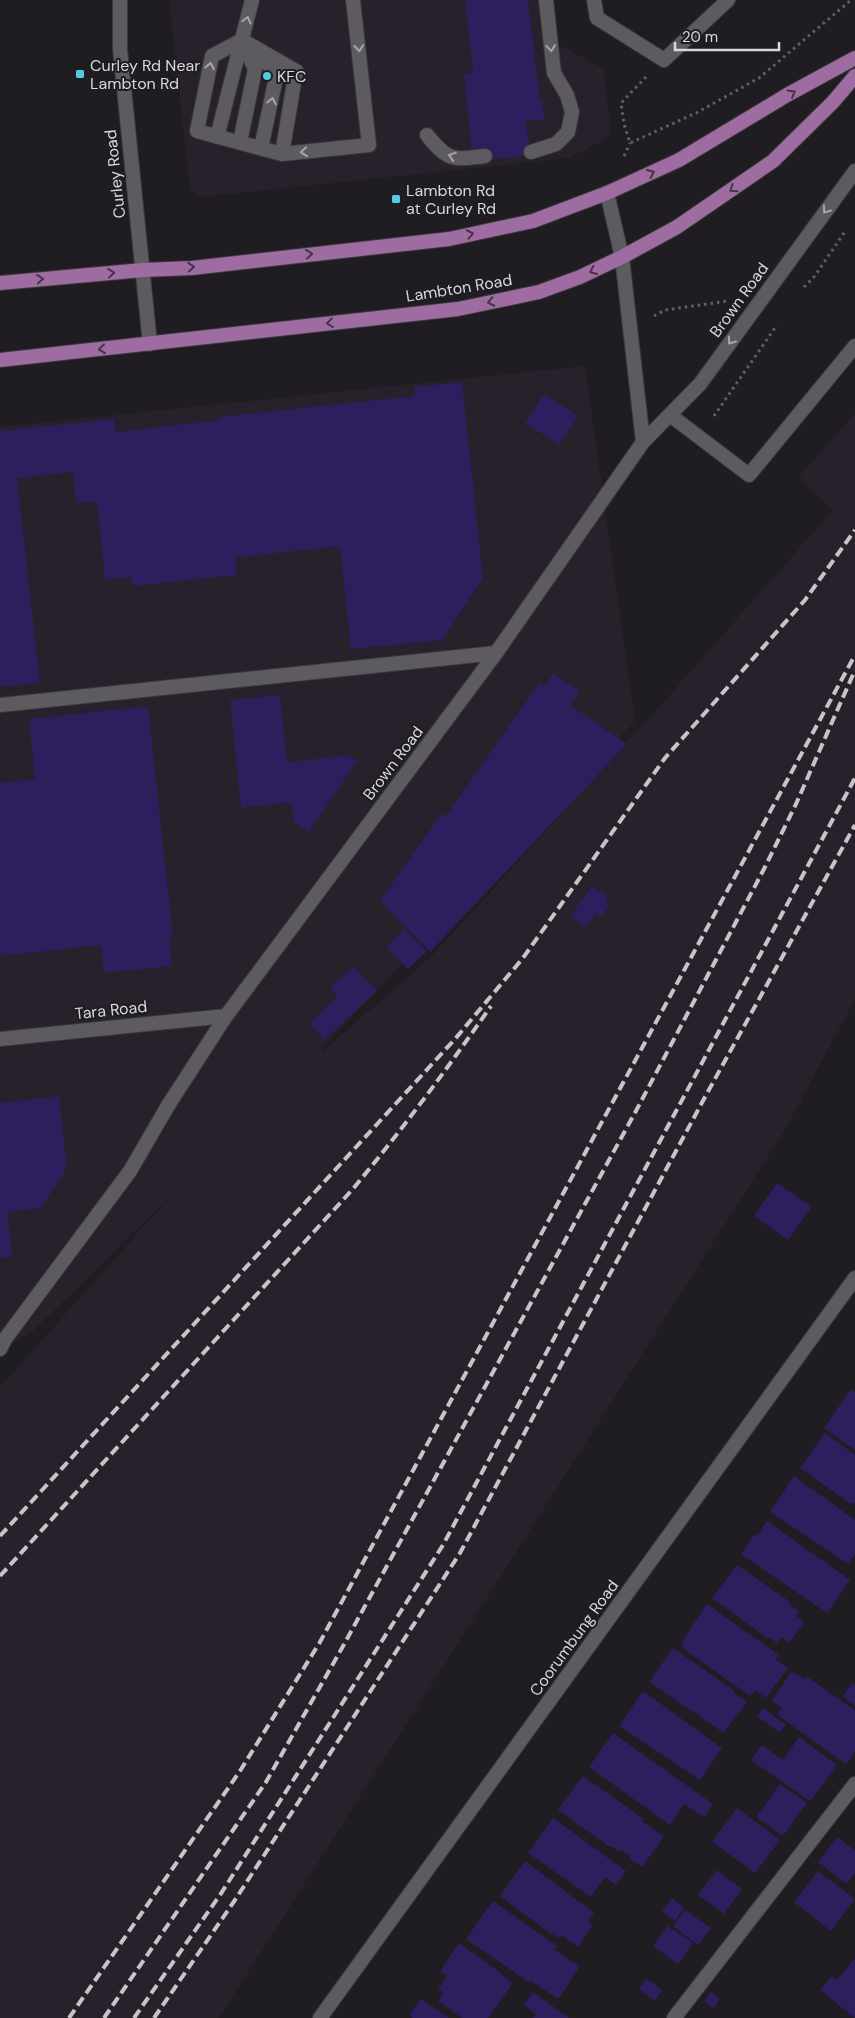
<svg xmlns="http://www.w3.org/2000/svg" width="855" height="2018" font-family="'DM Sans',sans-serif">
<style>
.built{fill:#26212b}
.building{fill:#2d1f5d}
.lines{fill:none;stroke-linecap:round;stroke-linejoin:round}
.service-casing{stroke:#3b393d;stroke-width:16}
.minor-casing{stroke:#3b393d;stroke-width:16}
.tertiary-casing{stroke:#3b393d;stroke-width:16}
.primary-casing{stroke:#3b393d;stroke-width:16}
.path{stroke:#636165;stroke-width:3;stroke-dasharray:2.5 4;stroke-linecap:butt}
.service{stroke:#5d5b60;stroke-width:14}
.minor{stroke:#5d5b60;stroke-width:14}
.tertiary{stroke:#5d5b60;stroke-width:14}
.primary{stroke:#9e6ca0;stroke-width:14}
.rail{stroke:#c5c4c7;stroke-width:4;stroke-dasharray:10 5;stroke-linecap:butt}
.oneway{stroke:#a7a6aa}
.oneway2{stroke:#453547}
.poi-dot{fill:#56c9e0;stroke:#1f1d21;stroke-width:2}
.labels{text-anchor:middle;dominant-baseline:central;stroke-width:4;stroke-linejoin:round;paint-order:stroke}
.poi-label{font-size:16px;fill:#d9d8db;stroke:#1f1d21;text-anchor:start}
.street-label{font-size:16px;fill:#d9d8db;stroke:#1f1d21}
</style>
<rect width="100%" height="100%" fill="#1f1d21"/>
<!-- built -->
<path class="built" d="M169,0h385l5,45 45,24 7,67 -42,22 -368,39 -11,-8z
M585,366l50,355 -314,328 2,2 109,-95 235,-258 166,-188 -35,-32 57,-65v586l-70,131 -566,888h-219v-631l173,-193 -142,139 -31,17v-923z"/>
<!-- building -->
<path class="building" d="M465,0h63l12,100h2l3,20 -20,1 7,34 -48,5 -12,-7 -8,-79 9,-2z
M462,382l21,196 -41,62 -91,9 -11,-103 -105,12 2,17 -104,11 -2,-9 -26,3 -8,-79 -21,2 -3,-31 -56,6 23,205 -40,4v-256l114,-12 2,13 105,-12 -1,-3 195,-21 -1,-9z
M544,394l34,22 -19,29 -34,-22z
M553,673l27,19 -10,13 57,39 -197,208 -50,-51 61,-87 5,2 93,-133 5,4z
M280,695l7,67 62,-7 8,6 -48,71 -15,-10 -3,-20 -50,6 -11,-108z
M148,706l25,231 -4,1 3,28 -68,7 -3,-28 -101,11v-173l35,-4 -6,-60z
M592,886l16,10 -3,4 6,4 -9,12 -6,-3 -10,14 -16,-11z
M404,929l23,22 -19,18 -22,-22z
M353,967l24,24 -53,49 -15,-16 29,-28 -8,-8z
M59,1096l8,72 -26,40 -34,4 6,44 -13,2v-155z
M777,1183l35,24 -24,33 -34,-24z
M851,1389l4,3v58l-31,-22z
M825,1433l30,22v49l-3,-2 -1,2 -51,-36z
M794,1476l61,44v34l-7,10 -78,-52z
M767,1521l83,59 -23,33 -86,-59 14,-20 2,2z
M737,1565l53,37 -1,2 10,7 -3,5 8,6 -15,21 -8,-6 -4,6 -9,-6 -1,1 -55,-40z
M707,1604l72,51 -4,4 13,9 -22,30 -11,-8 -5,6 -69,-49 3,-4 -2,-2z
M673,1648l62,43 -1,2 13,9 -23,31 -75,-51z
M792,1671l12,8 2,-3 49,34v41l-9,13 -69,-49 5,-7 -11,-7z
M852,1683l3,2v21l-12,-10z
M643,1691l79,57 -22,32 -81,-54z
M763,1708l23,17 -6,8 -23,-17z
M613,1733l100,71 -9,13 -20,-13 -14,21 -81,-58z
M799,1737l38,28 -27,36 -59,-41 11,-15 21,15z
M583,1776l61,43 -2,2 22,16 -22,30 -13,-9 1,-2 -9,-6 -1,2 -9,-6 -1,1 -52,-37z
M780,1784l27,19 -24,33 -27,-19z
M737,1808l43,32 -25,33 -43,-31z
M553,1818l73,53 -10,14 -11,-8 -14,20 -63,-44z
M837,1837l18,13v23l-8,11 -29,-22z
M525,1861l69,52 -6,8 5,4 -15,22 -16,-12 -3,3 -9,-5 -50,-37z
M717,1870l25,19 -18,25 -26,-19z
M818,1871l37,28 -24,32 -37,-29z
M672,1898l12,10 -9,13 -13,-10z
M493,1901l64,45 -3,3 26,18 -22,32 -27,-18 -1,2 -64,-44z
M685,1910l26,18 -13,17 -25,-19z
M667,1926l26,17 -15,21 -25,-18z
M459,1943l42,30 -1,1 13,9 -25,35h-26l-24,-17 6,-8 -6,-3 9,-14 -7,-5z
M854,1959l1,1v58l-29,-23 -5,-6 11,-13 5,4z
M646,1978l16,12 -7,11 -16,-12z
M533,1992l36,26h-36l3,-4 -12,-9z
M711,1992l9,7 -6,9 -10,-6z
M421,1999l28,19h-36l-4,-3z"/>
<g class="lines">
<!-- service casing -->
<g class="service-casing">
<path id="service" d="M242,40l-30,16 -15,75 85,23 87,-9 -16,-145
M242,40l54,31 -14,83
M259,56l18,17 -16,75
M427,135c21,26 25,25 58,21
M217,137l35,-137
M240,142l15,-73 -10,-22
M531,152l25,-8 12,-12 4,-20 -5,-17 -13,-22 -8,-73
M670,415l79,60 106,-129
M0,705l496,-52
M0,1349l5,-10 125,-168 39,-67
M674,2018l181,-234"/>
</g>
<!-- minor casing -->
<g class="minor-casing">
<path id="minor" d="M594,0l3,18 67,42 64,-60
M607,193l15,64 21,185
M0,1039l226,-23
M169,1104l57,-88 270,-363 147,-211 57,-58 155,-213
M320,2018l535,-740"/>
</g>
<!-- tertiary casing -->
<g class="tertiary-casing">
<path id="tertiary" d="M120,0v49l30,295"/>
</g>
<!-- primary casing -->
<g class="primary-casing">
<path id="primary" d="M0,283l143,-13 49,-2 257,-29 84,-18 74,-28 72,-33 108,-65 68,-37
M0,360l458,-51 81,-17 41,-15 42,-20 55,-30 96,-66 60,-59 22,-26"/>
</g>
<!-- path -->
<path class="path" d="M646,77l-25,26 3,21 6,19 68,-31 61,-34 92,-78
M624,156l6,-13
M804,287l10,-10 32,-47
M654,316l11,-6 63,-9
M714,416l63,-91"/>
<!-- service -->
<use href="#service" class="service"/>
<!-- minor -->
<use href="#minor" class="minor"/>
<!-- tertiary -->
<use href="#tertiary" class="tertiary"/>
<!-- primary -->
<use href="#primary" class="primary"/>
<!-- rail -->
<path class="rail" d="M0,1536l455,-497 68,-81 142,-200 140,-158 50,-70
M0,1576l352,-386c50,-60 95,-121 139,-184
M69,2018l171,-247 80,-129 535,-987
M104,2018l162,-236 76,-134 295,-539 127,-240 32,-65 59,-134
M134,2018l88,-126 221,-347 412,-767
M154,2018l81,-118 225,-347 245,-456 150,-272"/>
</g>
<!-- one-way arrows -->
<defs><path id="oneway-chevron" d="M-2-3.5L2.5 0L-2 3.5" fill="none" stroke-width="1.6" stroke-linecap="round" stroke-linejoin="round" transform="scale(1.25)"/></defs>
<g class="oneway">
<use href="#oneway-chevron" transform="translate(247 20) rotate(-75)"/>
<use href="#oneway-chevron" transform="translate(359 48) rotate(84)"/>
<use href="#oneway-chevron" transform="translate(551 48) rotate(83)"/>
<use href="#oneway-chevron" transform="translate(210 66) rotate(-79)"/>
<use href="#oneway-chevron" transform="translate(272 101) rotate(-78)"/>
<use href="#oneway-chevron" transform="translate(304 152) rotate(174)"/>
<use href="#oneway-chevron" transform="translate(452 156) rotate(-162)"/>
<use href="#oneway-chevron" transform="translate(826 210) rotate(126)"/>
<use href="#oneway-chevron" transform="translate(731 341) rotate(126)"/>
</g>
<g class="oneway2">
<use href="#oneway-chevron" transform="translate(792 93) rotate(-30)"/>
<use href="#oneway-chevron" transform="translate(651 173) rotate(-25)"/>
<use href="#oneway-chevron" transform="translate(733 189) rotate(146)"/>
<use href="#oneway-chevron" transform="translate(470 234) rotate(-12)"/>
<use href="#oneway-chevron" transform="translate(309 254) rotate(-6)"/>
<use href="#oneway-chevron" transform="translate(191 267) rotate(-5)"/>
<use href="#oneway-chevron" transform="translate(593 271) rotate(155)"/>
<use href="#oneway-chevron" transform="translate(111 273) rotate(-6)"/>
<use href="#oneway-chevron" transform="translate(40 279) rotate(-5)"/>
<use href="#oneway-chevron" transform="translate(491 302) rotate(168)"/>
<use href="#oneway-chevron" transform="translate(330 323) rotate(173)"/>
<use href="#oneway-chevron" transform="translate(102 349) rotate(174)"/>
</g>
<!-- markers -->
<g class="poi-dot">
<rect x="75" y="69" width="10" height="10" rx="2.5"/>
<circle cx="267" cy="76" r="5"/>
<rect x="391" y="194" width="10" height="10" rx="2.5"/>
</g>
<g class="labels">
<!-- poi labels -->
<g class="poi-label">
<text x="90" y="65">Curley Rd Near<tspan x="90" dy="18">Lambton Rd</tspan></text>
<text x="277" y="76">KFC</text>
<text x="406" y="190">Lambton Rd<tspan x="406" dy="18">at Curley Rd</tspan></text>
</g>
<!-- street labels -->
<g class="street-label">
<text transform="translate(115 174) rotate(-96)">Curley Road</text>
<text transform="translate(459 288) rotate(-9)">Lambton Road</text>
<text transform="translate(739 300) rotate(-54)">Brown Road</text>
<text transform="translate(393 763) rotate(-53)">Brown Road</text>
<text transform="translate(111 1010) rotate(-6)">Tara Road</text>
<text transform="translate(574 1638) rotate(-54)">Coorumbung Road</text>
</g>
</g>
<!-- scale -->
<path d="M675 42v8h104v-8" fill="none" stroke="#d9d8db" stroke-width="2.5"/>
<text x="682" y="42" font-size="15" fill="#d9d8db" stroke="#1f1d21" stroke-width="4" paint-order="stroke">20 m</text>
</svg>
